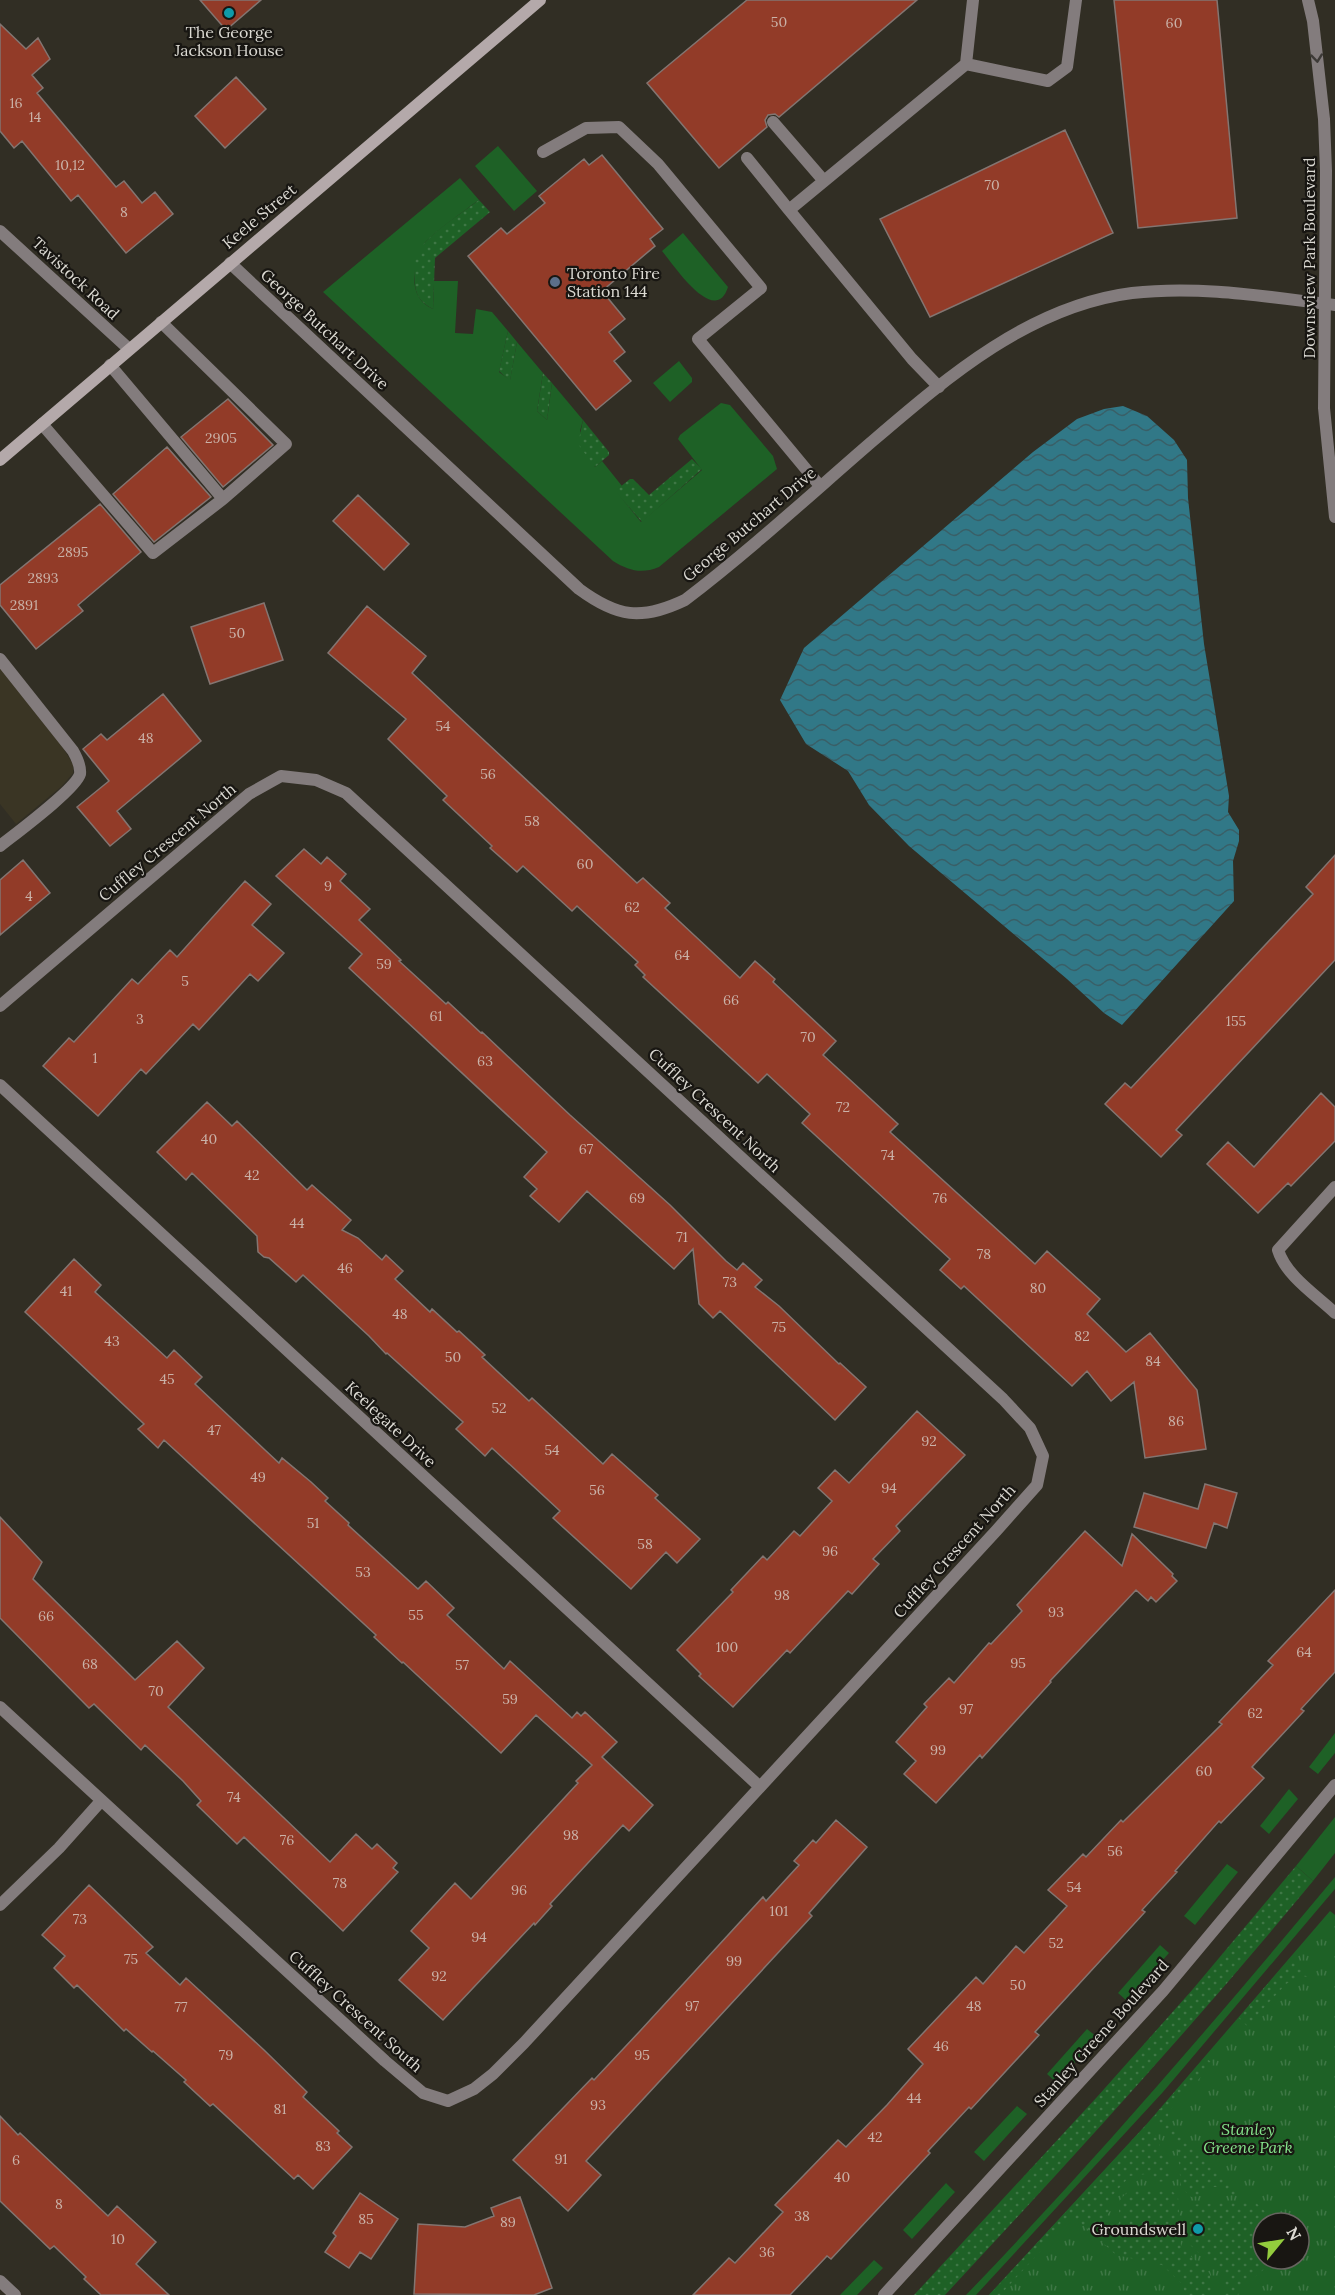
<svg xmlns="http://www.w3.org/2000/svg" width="1335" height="2295" font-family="Lora,serif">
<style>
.built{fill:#3a3524}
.grass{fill:#1e6126}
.park{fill:url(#park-tufts);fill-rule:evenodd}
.garden{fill:url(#garden-dots)}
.water{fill:url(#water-waves)}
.building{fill:#923b28;stroke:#837571;stroke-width:1.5}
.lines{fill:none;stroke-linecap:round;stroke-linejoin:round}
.service{stroke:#837c7d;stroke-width:12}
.minor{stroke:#837c7d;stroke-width:12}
.secondary{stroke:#b4a9aa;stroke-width:12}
.oneway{stroke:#3d3a37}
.culture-dot{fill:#0f9aa8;stroke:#181612;stroke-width:2}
.service-dot{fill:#5c6f8a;stroke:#181612;stroke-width:2}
.labels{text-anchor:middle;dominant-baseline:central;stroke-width:4.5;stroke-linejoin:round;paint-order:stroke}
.number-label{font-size:14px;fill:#cab2a8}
.poi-label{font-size:16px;fill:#dcdad3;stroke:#181612}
.street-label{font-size:16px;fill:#dcdad3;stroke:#181612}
.park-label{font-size:16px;font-style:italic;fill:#86e58c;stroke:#181612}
</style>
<defs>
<pattern id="park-tufts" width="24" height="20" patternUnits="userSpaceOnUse" patternTransform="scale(1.5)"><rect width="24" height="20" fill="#1e6126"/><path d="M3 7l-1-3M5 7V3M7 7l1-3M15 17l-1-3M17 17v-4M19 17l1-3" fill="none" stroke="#3e7745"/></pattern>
<pattern id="garden-dots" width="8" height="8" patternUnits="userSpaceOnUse" patternTransform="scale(1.5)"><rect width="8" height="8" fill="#1e6126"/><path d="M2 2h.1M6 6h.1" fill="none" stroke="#3e7745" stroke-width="1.8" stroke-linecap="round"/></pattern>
<pattern id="water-waves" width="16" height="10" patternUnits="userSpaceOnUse" patternTransform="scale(1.5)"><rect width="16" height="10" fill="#317887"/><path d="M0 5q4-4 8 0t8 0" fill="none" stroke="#395f67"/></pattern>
</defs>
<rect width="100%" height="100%" fill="#312e24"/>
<!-- built -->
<path class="built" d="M0,667l54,67 19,30v9l-11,13 -46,38 -16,-20z"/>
<!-- grass -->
<path class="grass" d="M498,146l39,45 -23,20 -39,-45z
M460,178l19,22c-11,8 -50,36 -55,44 -12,21 -17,54 9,65l1,-28h24l-3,52 18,1 3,-25 16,3 16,19 -9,41 11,8 7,-38 26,31 -6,38 10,9 5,-37 31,37 -3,11 15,36 7,-6 20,25 -6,5 25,31 61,-52 -24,-31 2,-4 41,-32 9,2 43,51 4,13 -118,98c-17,7 -30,4 -46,-6l-290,-269z
M683,233l45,54c-13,41 -55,-23 -66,-36z
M679,361l13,17v4l-22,20 -17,-19z
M1335,1733v20l-17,21 -9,-7z
M1289,1789l9,10 -29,35 -9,-8z
M1335,1817v36l-22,28 -17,-15z
M1227,1864l11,8 -43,53 -11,-9z
M1335,1877v12l-172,203 -187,203h-10c129,-134 250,-275 369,-418z
M1160,1945l9,8 -42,48 -9,-8z
M1087,2029l10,8 -40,46 -10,-9z
M1017,2106l10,8 -43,47 -10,-9z
M946,2183l9,9 -43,47 -9,-9z
M874,2260l9,8 -26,27h-17z"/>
<!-- park -->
<path class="park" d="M1330,1911l5,4v380h-346l156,-169zM1263,2223h36v36h-36z"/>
<!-- garden -->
<path class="garden" d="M479,200l11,12 -55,46 -2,51c-10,-5 -17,-12 -18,-24 -1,-10 -2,-25 3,-33 9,-17 44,-39 61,-52z
M508,331l9,11 -7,39 -11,-10z
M543,373l9,10 -5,37 -10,-9z
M583,420l26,32v3l-14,12 -17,-23z
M692,459l10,10 -60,53 -27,-31 15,-12h3l16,16z
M1296,1866l17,15c-118,143 -242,279 -368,414h-31l183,-198 96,-108z
M1292,1956l43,41v4l-26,-23 -8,-3 -15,9 -39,42 -8,-8z
M1205,2057l8,7 -44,47 -2,11 5,7 70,65 -14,2 -8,-9h-13l-7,9 -9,1 -10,-10 -4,-46 -26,-21z
M1145,2126l15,14v13l9,10 2,18 -18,1 -7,-8 -16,2 -20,22v13l-18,22 -19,-17 -73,79h-11z
M1170,2189l8,8 3,50 29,27 1,21h-28l2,-3 -4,-9 -19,-18 -46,-10 -14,-13 17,-19v-22l9,-10z
M1254,2201l23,22h-14v36h13l-32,27 -6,9h-19l5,-5 -1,-16 -34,-30 -1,-39z"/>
<!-- water -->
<path class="water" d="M1123,406l24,10 27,24 13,20 1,38 16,146 25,152 -1,16 11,18v11l-6,20 1,40 -112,124 -18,-12 -37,-34 -158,-133 -40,-41 -21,-34 -42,-27 -26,-44 24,-52 229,-196 44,-33 27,-10z"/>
<!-- building -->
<path class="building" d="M200,0h61l-35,30z
M747,0h170l-138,117 -4,-3 -7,1 -3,5 2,7 -48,41 -72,-85z
M1114,0h103l20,218 -99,10z
M0,24l26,25 12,-11 12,21 -18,16 11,13 -6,5 79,94 8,-6 18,22 13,-11 18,22 -47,39 -48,-58 -7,6 -49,-60 -8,7 -14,-17z
M236,77l30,32 -41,39 -30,-32z
M1065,130l48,103 -183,84 -50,-98z
M602,155l61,74 -13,10 5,7 -53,45 23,28 -16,13 16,20 -11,9 17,20 -35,29 -128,-154 33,-28 6,6 38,-31 -6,-7 45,-37 5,6z
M228,399l45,46 -50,42 -42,-50z
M167,447l44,50 -57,45 -41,-48z
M358,495l51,49 -25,26 -51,-49z
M100,504l41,48 -63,53 5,6 -47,38 -36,-44v-20z
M264,603l19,57 -73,24 -19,-57z
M367,606l59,50 -14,17 225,210 6,-5 27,25 -5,5 75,70 15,-17 20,18 -2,3 63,59 -13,14 75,69 -8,8 145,132 12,-13 53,48 -13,15 39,38 24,-19 47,57 9,59 -61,9 -11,-76 -23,19 -24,-30 -15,15 -108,-100 -3,3 -21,-19 10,-11 -148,-136 8,-9 -43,-40 -9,9 -115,-106 2,-2 -10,-10 3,-3 -61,-56 -5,5 -49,-45 -6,6 -27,-24 2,-2 -49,-46 4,-4 -59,-57 18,-20 -78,-66z
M163,694l38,47 -84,70 14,18 -21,17 -33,-39 32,-26 -26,-32 18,-15 6,6z
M304,849l17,15 6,-7 19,17 -6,7 30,28 -11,11 42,40 -2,1 47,43 2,-2 33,31 1,-1 88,83 100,90 56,56 11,9 6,-7 19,17 -7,7 24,19 60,58 1,-1 26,24 -31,33 -115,-109 -7,7 -14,-14 -6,-55 -19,20 -87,-78 -28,31 -29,-26 7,-7 -13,-12 23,-25 -198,-184 13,-14 -86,-78z
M1335,855v105l-159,170 6,5 -21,22 -56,-53 20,-21 6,5 182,-194 -7,-7z
M23,860l27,33 -50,42v-55z
M245,881l26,23 -19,21 32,28 -26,28 -8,-7 -51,56 -6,-6 -47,50 -5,-5 -43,47 -55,-50 26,-28 5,4 58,-63 6,5 32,-34 7,7z
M1321,1093l14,14v34l-44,45 -3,-3 -30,30 -51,-49 21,-22 26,25z
M207,1102l25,24 5,-5 70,69 5,-5 39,35 -9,10 16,8 24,22 4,-5 17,16 -8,8 35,33 2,-3 25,23 2,-1 26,24 -3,2 47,44 3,-3 71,66 9,-10 46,41 -3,3 45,41 -23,24 -11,-11 -35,37 -78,-71 7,-7 -68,-63 -7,8 -29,-27 7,-7 -76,-69 -1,1 -17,-18 -66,-61 -7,7 -27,-24 -5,-1 -6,-5 -1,-16 -65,-63 -6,7 -29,-28z
M74,1259l27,26 -6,7 72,66 7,-8 28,27 -7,7 70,66 14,13 3,-5 29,24 17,16 -3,3 24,22 -1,2 70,64 8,-8 28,27 -7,7 57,54 6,-8 62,57 5,-6 4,4 4,-4 32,30 -15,15 51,48 -24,26 -6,-6 -73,79 2,2 -17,19 -1,-2 -91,97 -44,-40 30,-32 -18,-17 44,-48 16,16 107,-116 -2,-2 16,-16 -56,-50 -35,38 -98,-91 -1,1 -28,-26 2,-2 -212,-195 -6,8 -20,-19 6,-5 -119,-112z
M917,1411l48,44 -69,71 4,5 -27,28 6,5 -27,30 -4,-3 -58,62 -3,-3 -54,57 -34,-31 2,-2 -24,-24 56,-58 -2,-2 32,-34 4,4 27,-29 6,5 32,-35 -14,-13 17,-18 14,13z
M1205,1484l32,9 -10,35 -13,-5 -8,25 -72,-21 10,-34 54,16z
M0,1517l42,45 -9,17 102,101 42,-39 27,27 -36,39 162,155 26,-28 16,15 5,-5 20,19 -4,5 5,4 -55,59 -99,-94 -7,7 -40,-39 4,-4 -18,-20 -38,-36 -4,5 -47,-46 -5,4 -89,-90z
M1085,1531l37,35 10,-32 41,40 -1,2 5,5 -21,21 -5,-5 -3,4 -12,-11 -86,91 1,1 -69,76 -2,-3 -44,48 -32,-29 12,-13 -20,-19 31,-35 -3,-3 25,-26 5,5 35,-40 2,1 31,-33 -5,-6z
M1335,1590v82l-34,37 3,2 -52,56 12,11 -43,45 -2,-2 -44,50 2,1 -35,38 3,2 -110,120 4,3 -68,74 -2,-2 -41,44 2,2 -99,106 -4,-3 -37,39h-97l36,-37 6,5 48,-51 -8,-7 63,-65 8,7 41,-42 36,-41 -15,-15 68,-72 7,7 33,-38 8,7 43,-47 -19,-16 35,-36 3,3 35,-37 2,2 99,-98 -3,-2 54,-57 -5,-4z
M836,1820l31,27 -58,66 3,3 -226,245 15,14 -33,36 -55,-51 79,-82 2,2 46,-49 123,-134 3,4 33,-36 -5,-4 19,-21 3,3z
M89,1885l64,62 -7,6 34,32 6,-7 78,72 43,42 -4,5 36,34 -2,2 15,14 -39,42 -15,-14 -4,4 -81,-75 -3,2 -26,-24 2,-2 -33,-29 -1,1 -26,-23 -2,2 -47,-46 -3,3 -20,-20 11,-12 -23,-21z
M0,2116l18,19 2,-2 88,83 9,-10 39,36 -20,22 33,31h-68l-17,-16 2,-2 -32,-31 -4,3 -50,-48z
M360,2193l38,26 -27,40 -11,-7 -11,16 -24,-16 11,-16 -3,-3z
M520,2197l32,91 -18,7 -120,-1 4,-70 47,3 29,-11 -3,-8z"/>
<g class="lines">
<!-- service -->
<path class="service" d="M966,64l82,17 19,-14 9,-67
M773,122l51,59
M543,152l43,-24 33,-1 39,37 103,124 -63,51 122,147
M747,158l42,52
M161,322l125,122 -63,55
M939,387l-27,-28 -123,-149 177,-146 7,-64
M42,424l111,129 70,-54 -113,-134
M0,659l73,92c4,7 8,15 7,23 -4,15 -65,60 -80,72
M1335,1187l-57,63c8,26 38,45 57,63"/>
<!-- minor -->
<path class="minor" d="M1308,0l5,21 11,98 2,52 -2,237 11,109
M0,231l129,118
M230,263l349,326c38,28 62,32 106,11 63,-48 123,-103 183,-155 76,-65 160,-139 264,-152 68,-8 136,4 203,12
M0,1006l249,-212 32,-18 35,4 30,13 657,606 27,29 13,28 -6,29 -41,46 -472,512 -31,31 -19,15 -26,12 -25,-8 -38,-32 -385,-354
M0,1085l759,701
M0,1905l59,-57 42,-47
M0,2281l15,14
M884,2295l279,-304 172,-206"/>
<!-- secondary -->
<path class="secondary" d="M0,460l540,-460"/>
</g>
<!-- one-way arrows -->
<defs><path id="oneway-chevron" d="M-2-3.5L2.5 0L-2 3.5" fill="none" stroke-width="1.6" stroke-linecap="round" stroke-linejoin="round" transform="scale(1.5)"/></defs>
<use class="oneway" href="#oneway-chevron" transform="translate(1317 58) rotate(84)"/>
<!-- markers -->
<g class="culture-dot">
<circle cx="229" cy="13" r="6"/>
<circle cx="1198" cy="2229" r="6"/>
</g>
<circle class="service-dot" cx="555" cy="282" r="6"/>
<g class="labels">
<!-- number labels -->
<g class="number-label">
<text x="779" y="22">50</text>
<text x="1174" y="23">60</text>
<text x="16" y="103">16</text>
<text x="35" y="117">14</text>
<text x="70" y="165">10,12</text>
<text x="992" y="185">70</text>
<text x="124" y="212">8</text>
<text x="221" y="438">2905</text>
<text x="73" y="552">2895</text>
<text x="43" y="578">2893</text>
<text x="24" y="605">2891</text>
<text x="237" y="633">50</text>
<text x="443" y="726">54</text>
<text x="146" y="738">48</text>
<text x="488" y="774">56</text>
<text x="532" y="821">58</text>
<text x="585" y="864">60</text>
<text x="328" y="886">9</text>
<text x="29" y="896">4</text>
<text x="632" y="907">62</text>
<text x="682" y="955">64</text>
<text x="384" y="964">59</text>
<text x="185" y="981">5</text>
<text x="731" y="1000">66</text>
<text x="436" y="1016">61</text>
<text x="140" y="1019">3</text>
<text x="1236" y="1021">155</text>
<text x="808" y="1037">70</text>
<text x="95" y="1058">1</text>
<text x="485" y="1061">63</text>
<text x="843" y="1107">72</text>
<text x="209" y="1139">40</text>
<text x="586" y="1149">67</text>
<text x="888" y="1155">74</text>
<text x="252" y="1175">42</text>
<text x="637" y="1198">69</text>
<text x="940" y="1198">76</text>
<text x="297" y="1223">44</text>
<text x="682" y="1237">71</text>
<text x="984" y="1254">78</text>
<text x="345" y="1268">46</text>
<text x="730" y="1282">73</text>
<text x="1038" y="1288">80</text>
<text x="66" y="1291">41</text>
<text x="400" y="1314">48</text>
<text x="779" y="1327">75</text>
<text x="1082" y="1336">82</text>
<text x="112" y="1341">43</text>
<text x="453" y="1357">50</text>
<text x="1153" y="1361">84</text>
<text x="167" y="1379">45</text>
<text x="499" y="1408">52</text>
<text x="1176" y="1421">86</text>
<text x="214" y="1430">47</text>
<text x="929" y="1441">92</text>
<text x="552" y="1450">54</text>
<text x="258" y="1477">49</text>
<text x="889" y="1488">94</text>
<text x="597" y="1490">56</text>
<text x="313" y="1523">51</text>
<text x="645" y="1544">58</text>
<text x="830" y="1551">96</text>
<text x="363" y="1572">53</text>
<text x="782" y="1595">98</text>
<text x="1056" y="1612">93</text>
<text x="416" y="1615">55</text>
<text x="46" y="1616">66</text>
<text x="727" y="1647">100</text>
<text x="1304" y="1652">64</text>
<text x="1018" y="1663">95</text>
<text x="90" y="1664">68</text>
<text x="462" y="1665">57</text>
<text x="156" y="1691">70</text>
<text x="510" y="1699">59</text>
<text x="966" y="1709">97</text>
<text x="1255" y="1713">62</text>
<text x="938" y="1750">99</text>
<text x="1204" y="1771">60</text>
<text x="234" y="1797">74</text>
<text x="571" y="1835">98</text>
<text x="287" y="1840">76</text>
<text x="1115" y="1851">56</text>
<text x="340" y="1883">78</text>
<text x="1074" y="1887">54</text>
<text x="519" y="1890">96</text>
<text x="779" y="1911">101</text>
<text x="80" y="1919">73</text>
<text x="479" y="1937">94</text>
<text x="1056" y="1943">52</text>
<text x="131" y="1959">75</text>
<text x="734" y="1961">99</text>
<text x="439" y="1976">92</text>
<text x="1018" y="1985">50</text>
<text x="692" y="2006">97</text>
<text x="974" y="2006">48</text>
<text x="181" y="2007">77</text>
<text x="941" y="2046">46</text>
<text x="226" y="2055">79</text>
<text x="642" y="2055">95</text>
<text x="914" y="2098">44</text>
<text x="598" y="2105">93</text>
<text x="280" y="2109">81</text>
<text x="875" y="2137">42</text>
<text x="323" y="2146">83</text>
<text x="561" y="2159">91</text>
<text x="16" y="2160">6</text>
<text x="842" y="2177">40</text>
<text x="59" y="2204">8</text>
<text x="802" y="2216">38</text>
<text x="366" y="2219">85</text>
<text x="508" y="2222">89</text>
<text x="118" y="2239">10</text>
<text x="767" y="2252">36</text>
</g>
<!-- poi labels -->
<g class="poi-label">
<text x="229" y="32">The George<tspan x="229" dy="18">Jackson House</tspan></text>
<text x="567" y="273" text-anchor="start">Toronto Fire<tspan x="567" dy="18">Station 144</tspan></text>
<text x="1186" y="2229" text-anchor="end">Groundswell</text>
</g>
<!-- street labels -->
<g class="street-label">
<text transform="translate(259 216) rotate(-40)">Keele Street</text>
<text transform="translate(1309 258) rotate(-90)">Downsview Park Boulevard</text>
<text transform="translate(76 278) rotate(43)">Tavistock Road</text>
<text transform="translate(325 329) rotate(43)">George Butchart Drive</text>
<text transform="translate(749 524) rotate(-40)">George Butchart Drive</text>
<text transform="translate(167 842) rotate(-40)">Cuffley Crescent North</text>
<text transform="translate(715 1110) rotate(43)">Cuffley Crescent North</text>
<text transform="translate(391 1424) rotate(43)">Keelegate Drive</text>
<text transform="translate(954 1551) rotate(-48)">Cuffley Crescent North</text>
<text transform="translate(356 2011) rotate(42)">Cuffley Crescent South</text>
<text transform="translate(1101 2033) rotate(-48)">Stanley Greene Boulevard</text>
</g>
<!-- park labels -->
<g class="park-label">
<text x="1248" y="2129">Stanley<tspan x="1248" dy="18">Greene Park</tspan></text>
</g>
</g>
<!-- north arrow -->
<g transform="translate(1281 2241) rotate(60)"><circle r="28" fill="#181612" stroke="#66645f" stroke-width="1.5"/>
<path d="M0-4.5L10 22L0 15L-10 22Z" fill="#93cc3d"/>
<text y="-9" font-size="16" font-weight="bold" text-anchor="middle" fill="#dcdad3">N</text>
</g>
</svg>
